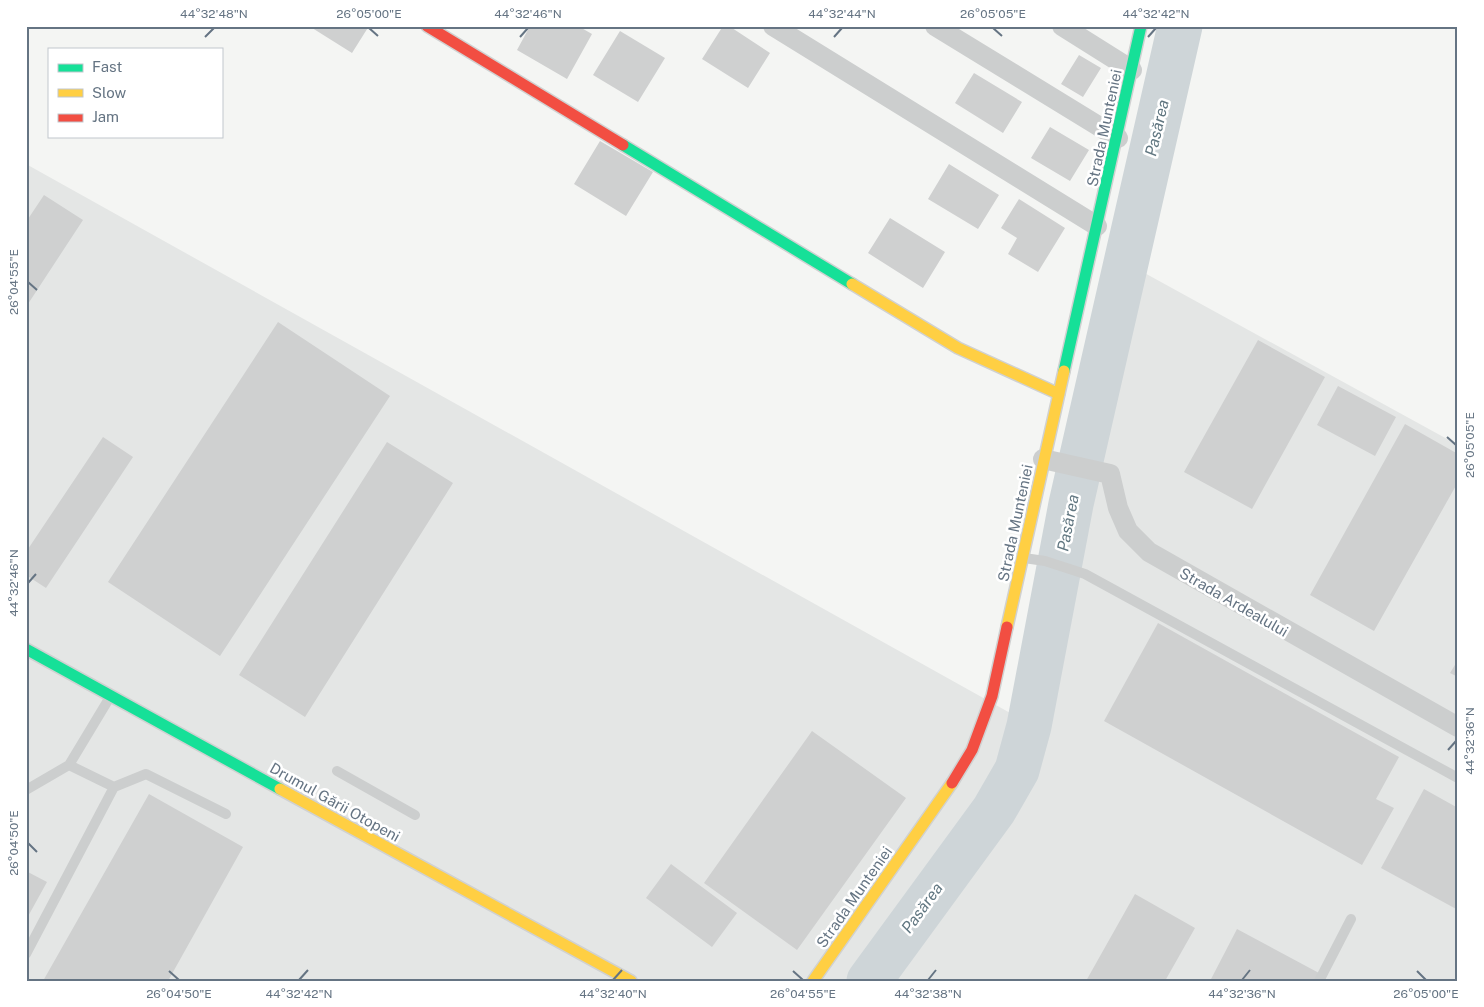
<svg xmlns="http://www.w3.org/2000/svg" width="1484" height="1007" font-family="'Public Sans',sans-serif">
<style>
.built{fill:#e4e6e5}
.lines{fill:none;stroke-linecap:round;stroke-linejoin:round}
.river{stroke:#ced5d8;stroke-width:45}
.building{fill:#cfd0d0}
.fast-casing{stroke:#d0d1d1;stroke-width:14}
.slow-casing{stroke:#d0d1d1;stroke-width:14}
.jam-casing{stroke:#d0d1d1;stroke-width:14}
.lane{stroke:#cccece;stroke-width:10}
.street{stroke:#cccece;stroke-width:20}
.fast{stroke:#16e098;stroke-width:11}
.slow{stroke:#ffcf43;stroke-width:11}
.jam{stroke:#f24e42;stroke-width:11}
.ticks{fill:none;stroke:#657483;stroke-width:2}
.labels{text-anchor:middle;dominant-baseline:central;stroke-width:5;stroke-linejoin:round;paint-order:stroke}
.street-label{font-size:15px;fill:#657483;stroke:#fff}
.water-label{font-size:16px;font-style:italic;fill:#607680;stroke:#fff}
.neatline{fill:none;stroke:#657483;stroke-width:2}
.ticks-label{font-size:12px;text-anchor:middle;fill:#657483}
</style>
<rect width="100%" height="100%" fill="#f4f5f3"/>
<!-- built -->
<path class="built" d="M26,164l986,550 25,-144 73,-316 348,191v536h-1432z"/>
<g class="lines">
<!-- river -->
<path class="river" d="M869,981l125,-171 23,-40 12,-44 42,-222 109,-478"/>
</g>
<!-- building -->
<path class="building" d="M309,26h60l-17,27z
M530,26h48l14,8 -25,45 -50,-29z
M723,26h6l41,27 -22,35 -46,-29z
M620,31l45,27 -27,44 -45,-27z
M1079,55l22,13 -18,29 -22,-13z
M974,73l48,29 -19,31 -48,-30z
M1050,127l39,23 -19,31 -39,-23z
M600,141l53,31 -27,44 -52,-32z
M949,164l50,31 -21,34 -50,-30z
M44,195l39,25 -57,87v-85z
M1019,199l46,29 -27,44 -30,-18 9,-16 -16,-10z
M890,218l55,34 -22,36 -55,-35z
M278,322l112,74 -170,260 -112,-74z
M1258,340l67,37 -73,132 -68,-37z
M1338,386l58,31 -21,39 -58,-31z
M1405,424l53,30v28l-84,149 -64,-36z
M103,437l30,20 -87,131 -20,-13v-23z
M387,442l66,41 -148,234 -66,-42z
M1158,623l241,134 -23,42 18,9 -32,57 -258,-144z
M1458,660v17l-8,-4z
M812,731l94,67 -109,152 -93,-67z
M1424,789l34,19v102l-77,-42z
M149,794l94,53 -75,134h-125z
M671,864l66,49 -25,34 -66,-49z
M26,871l21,11 -21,38z
M1135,894l60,34 -30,53h-79z
M1237,929l82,44 -4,8h-105z"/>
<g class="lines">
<!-- fast casing -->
<g class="fast-casing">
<path id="fast" d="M623,145l229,139
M1064,371l77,-345
M26,649l254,140"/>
</g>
<!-- slow casing -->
<g class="slow-casing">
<path id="slow" d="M852,284l106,64 101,46
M1007,627l57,-256
M280,789l351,192
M813,981l139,-198"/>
</g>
<!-- jam casing -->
<g class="jam-casing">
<path id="jam" d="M427,26l196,119
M952,783l20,-33 20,-54 15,-69"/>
</g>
<!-- lane -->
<path class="lane" d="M1024,558l21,3 40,13 373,204
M337,771l78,44
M114,787l32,-13 80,40
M26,790l43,-25 41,-68
M26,954l88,-167 -45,-22
M1319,981l32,-62"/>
<!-- street -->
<path class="street" d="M773,26l324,200
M935,26l183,112
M1062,26l70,44
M1043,459l67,15 8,34 10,23 21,21 309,175"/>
<!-- fast -->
<use href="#fast" class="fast"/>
<!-- slow -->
<use href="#slow" class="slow"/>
<!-- jam -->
<use href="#jam" class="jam"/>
</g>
<!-- ticks -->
<path class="ticks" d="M369,28l9,8M993,28l9,8M205,37l9,-9M520,37l8,-9M834,37l8,-9M1148,37l8,-9M28,282l9,8M1447,437l9,8M28,583l8,-9M1448,750l8,-9M28,843l9,9M169,971l10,9M793,971l10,9M1417,971l9,9M299,980l9,-10M613,980l9,-10M928,980l8,-10M1242,980l8,-10"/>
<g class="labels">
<!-- street labels -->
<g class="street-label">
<text transform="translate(1104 128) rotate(-78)">Strada Munteniei</text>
<text transform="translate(1015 523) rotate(-78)">Strada Munteniei</text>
<text transform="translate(1234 602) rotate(30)">Strada Ardealului</text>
<text transform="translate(335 802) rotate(29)">Drumul Gării Otopeni</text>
<text transform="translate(854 897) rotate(-55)">Strada Munteniei</text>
</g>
<!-- water labels -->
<g class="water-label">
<text transform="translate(1157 128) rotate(-77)">Pasărea</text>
<text transform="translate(1068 523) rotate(-79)">Pasărea</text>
<text transform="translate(922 908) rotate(-54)">Pasărea</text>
</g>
</g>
<!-- border -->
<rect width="1484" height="1007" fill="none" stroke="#ffffff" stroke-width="55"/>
<!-- legend -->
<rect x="48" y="48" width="175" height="90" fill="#ffffff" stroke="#c1c7cd"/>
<rect x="58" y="64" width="25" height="8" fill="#16e098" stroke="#c1c7cd"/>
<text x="92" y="72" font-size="15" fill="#657483">Fast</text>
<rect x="58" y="89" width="25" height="8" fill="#ffcf43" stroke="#c1c7cd"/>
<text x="92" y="98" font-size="15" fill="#657483">Slow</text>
<rect x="58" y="114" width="25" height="8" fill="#f24e42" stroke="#c1c7cd"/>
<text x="92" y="122" font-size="15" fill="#657483">Jam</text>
<rect x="28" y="28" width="1428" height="952" class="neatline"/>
<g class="ticks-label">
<text x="214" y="18">44°32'48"N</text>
<text x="369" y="18">26°05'00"E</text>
<text x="528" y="18">44°32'46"N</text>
<text x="842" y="18">44°32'44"N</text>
<text x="993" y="18">26°05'05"E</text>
<text x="1156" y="18">44°32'42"N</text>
<text transform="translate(14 282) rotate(-90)" y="4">26°04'55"E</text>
<text transform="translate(1470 445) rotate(-90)" y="4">26°05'05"E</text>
<text transform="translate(14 583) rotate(-90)" y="4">44°32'46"N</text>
<text transform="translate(1470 741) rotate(-90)" y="4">44°32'36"N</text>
<text transform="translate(14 843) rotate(-90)" y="4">26°04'50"E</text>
<text x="179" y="998">26°04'50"E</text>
<text x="299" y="998">44°32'42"N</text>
<text x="613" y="998">44°32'40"N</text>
<text x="803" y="998">26°04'55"E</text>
<text x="928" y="998">44°32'38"N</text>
<text x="1242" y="998">44°32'36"N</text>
<text x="1426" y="998">26°05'00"E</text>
</g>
</svg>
